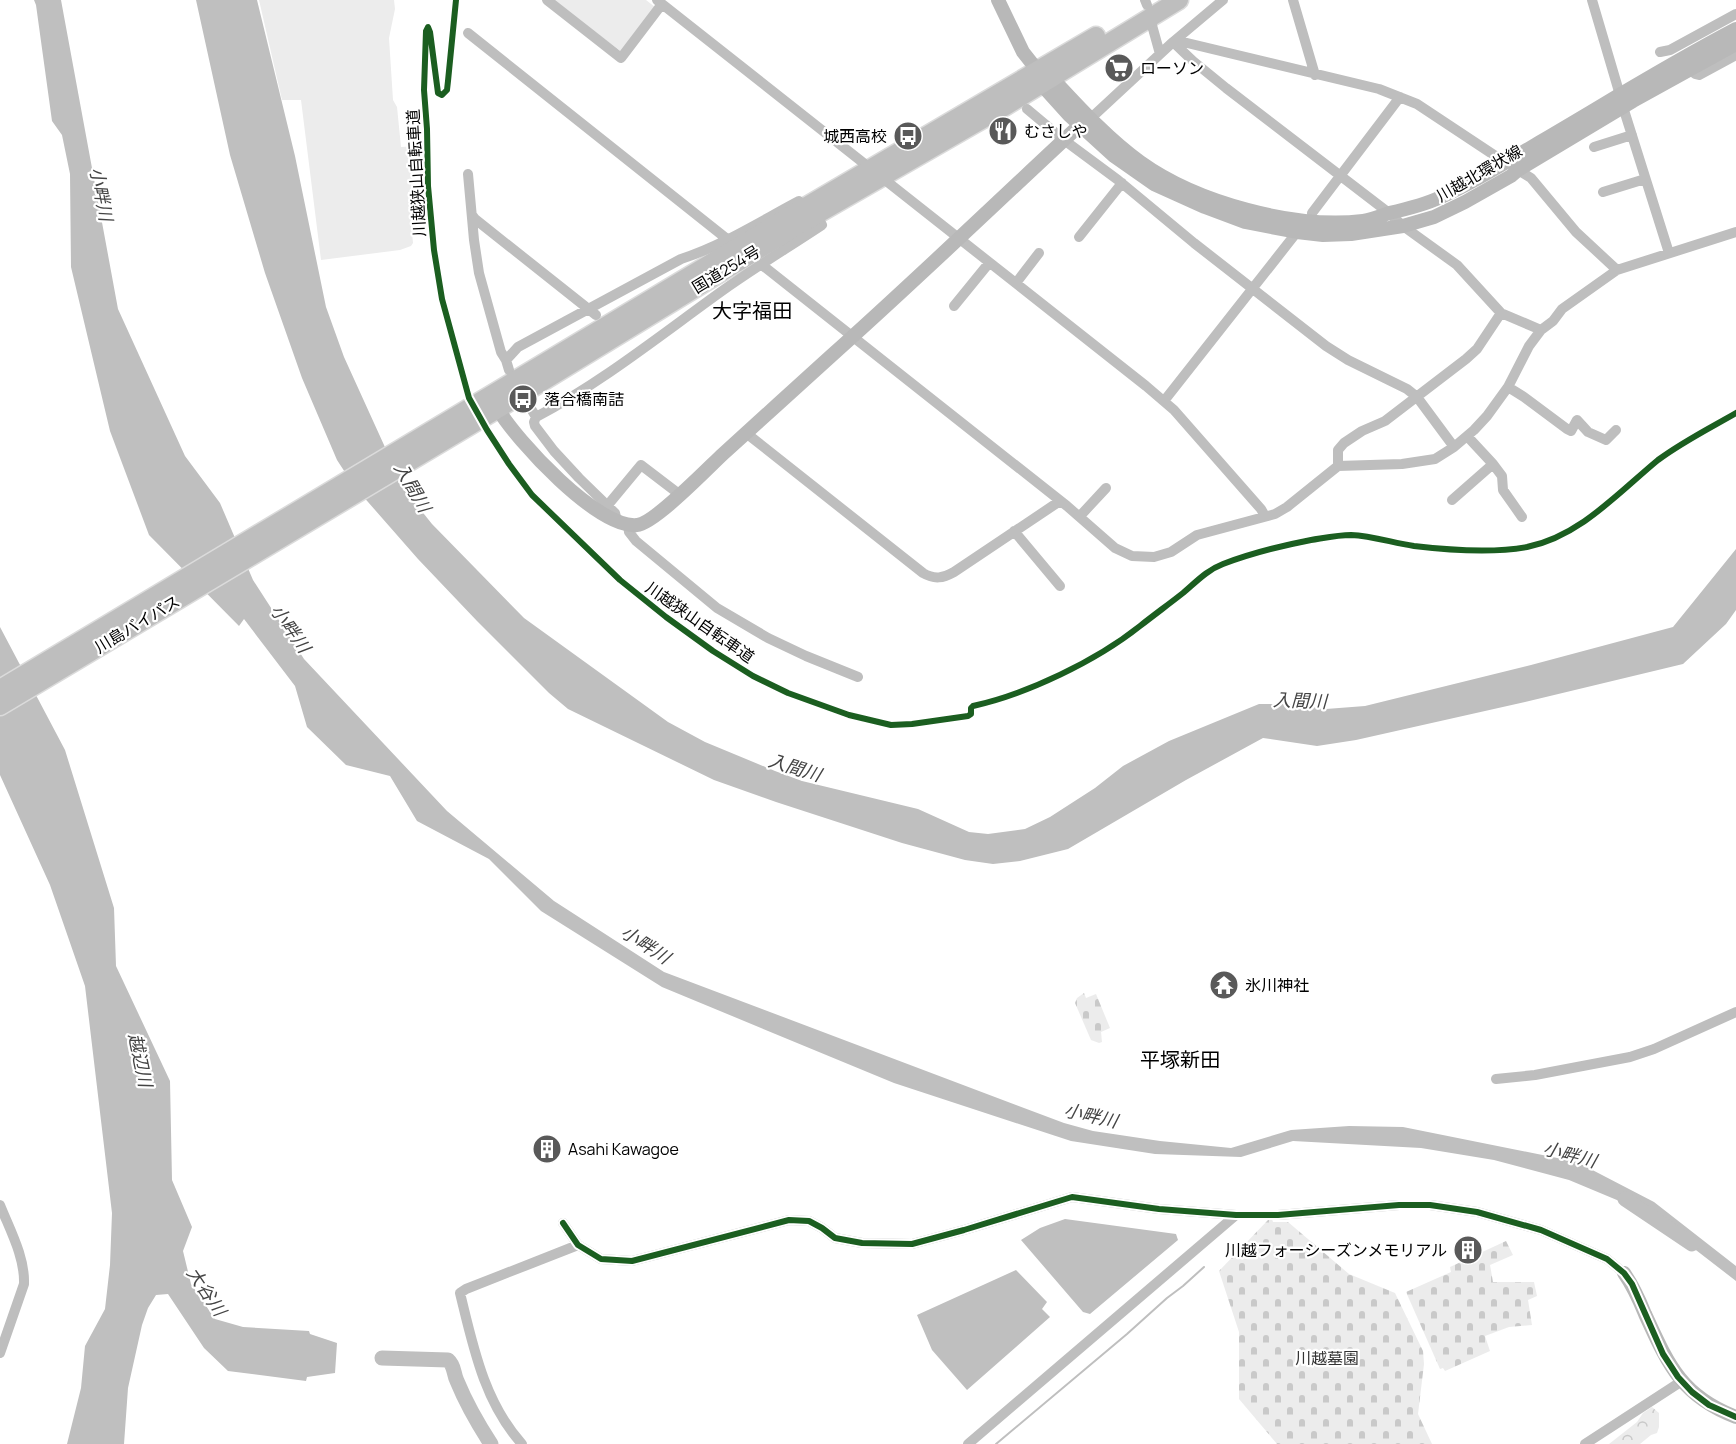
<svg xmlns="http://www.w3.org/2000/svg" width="1736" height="1444" font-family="Manrope,'Noto Sans JP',sans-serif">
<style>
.green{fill:#ececec}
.forest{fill:url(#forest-crowns)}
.cemetery{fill:url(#cemetery-stones)}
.water{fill:#bfbfbf}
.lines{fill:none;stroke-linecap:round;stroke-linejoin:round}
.stream{stroke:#bfbfbf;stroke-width:2}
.river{stroke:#bfbfbf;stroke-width:15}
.highway-casing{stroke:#dbdbdb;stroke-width:21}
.street{stroke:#bebebe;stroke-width:10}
.secondary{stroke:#b8b8b8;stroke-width:14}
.highway{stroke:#bebebe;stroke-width:18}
.cycleway-casing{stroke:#fff;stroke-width:10}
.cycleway{stroke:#1b5e20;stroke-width:6}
.labels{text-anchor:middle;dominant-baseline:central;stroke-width:4.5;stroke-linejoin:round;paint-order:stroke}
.poi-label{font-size:16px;fill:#000;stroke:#fff;text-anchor:start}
.street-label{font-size:16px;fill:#000;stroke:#fff}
.park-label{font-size:16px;fill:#333;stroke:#fff}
.water-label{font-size:18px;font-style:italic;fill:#444;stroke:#fff}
.quarter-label{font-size:20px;fill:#000;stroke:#fff}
</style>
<defs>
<pattern id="forest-crowns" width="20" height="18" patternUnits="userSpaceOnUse" patternTransform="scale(1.5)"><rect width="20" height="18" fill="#ececec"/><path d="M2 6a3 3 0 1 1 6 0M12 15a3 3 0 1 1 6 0" fill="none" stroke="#c9c9c9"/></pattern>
<pattern id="cemetery-stones" width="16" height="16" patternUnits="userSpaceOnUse" patternTransform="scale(1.5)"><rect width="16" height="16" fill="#ececec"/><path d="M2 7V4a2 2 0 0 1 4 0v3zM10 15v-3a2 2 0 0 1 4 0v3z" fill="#c9c9c9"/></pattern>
</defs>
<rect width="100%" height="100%" fill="#fff"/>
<!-- green -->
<path class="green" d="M259,0h135l1,9 -6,29 4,62 4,7 4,40 17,-1 5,44 -15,2 5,51 -2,3 -11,4 -79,10 -20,-160h-19z
M552,0h94l9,7 -33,45z"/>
<!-- forest -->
<path class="forest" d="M1652,1407l7,6v14l-2,6 -6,2 -11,9h-31l28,-22 6,-9z"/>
<!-- cemetery -->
<path class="cemetery" d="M1084,993l2,5 10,-4 14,34 -9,4 1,10 -3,1 -8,-3 -16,-37 2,-5z
M1272,1219l1,3h15l61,52 46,19 28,58 1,13 -6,50 14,30h-155l-38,-45v-67l-20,-61 49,-51z
M1506,1241l7,14 -23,10 3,17h41l3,14 -9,4 4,25 -23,2 -24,9 5,15 -45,20 -2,-3 -3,1 -34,-77 45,-20 -1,-5z"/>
<!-- water -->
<path class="water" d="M34,0h27l57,309 67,147 35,47 33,77 51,79 143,152 107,90 110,71 400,151 29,8 67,10 71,7 60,-18 58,-4 54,1 174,35 77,40 82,64v15l-88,-68 -79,-33 -75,-20 -73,-12 -128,-7 -52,16 -86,-3 -84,-13 -177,-58 -232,-96 -121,-76 -52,-52 -72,-38 -27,-45 -44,-11 -39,-38 -12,-41 -51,-67 -5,7 -90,-91 -39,-104 -39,-164 -1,-93 -8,-39 -10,-14 -16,-116z
M196,0h61l38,156 31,151 18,50 60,132 28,35 92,94 144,104 37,20 70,29 27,10 116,28 51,23 19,2 37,-5 25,-12 45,-29 28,-22 46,-25 90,-37h30l37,5 39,-3 166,-41 142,-38 63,-78v61l-10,14 -43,40 -158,38 -169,38 -39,6 -54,-8 -77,42 -118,69 -48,12 -27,3 -28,-4 -63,-17 -126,-41 -62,-22 -146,-71 -19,-16 -72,-72 -59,-62 -64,-73 -17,-26 -35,-82 -37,-105 -35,-118z
M0,627l65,123 49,158 2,58 54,115 2,99 20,47 -9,24 8,33 24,35 28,8 66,4 1,3 27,9 -2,30 -28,4 -1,4 -78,-10 -24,-23 -36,-54 -12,1 -8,13 -6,17 -14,63 -4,56h-57l14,-56 4,-42 20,-37 5,-44 2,-52 -27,-227 -35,-101 -50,-110z
M1065,1219l111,15 2,6 -88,74 -7,-2 -62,-72 19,-12z
M1016,1270l31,32 -5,7 8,8 -83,73 -35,-40 -15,-35z"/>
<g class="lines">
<!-- stream -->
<path class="stream" d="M996,1444l131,-110 40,-36 16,-12 21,-19"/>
<!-- river -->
<path class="river" d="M1625,1199l67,45
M382,1358l66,2c7,6 5,13 9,21 9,22 21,43 34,63"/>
<!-- highway casing -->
<g class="highway-casing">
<path id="highway" d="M0,689l771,-462 325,-191
M0,706l491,-293 306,-187 207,-119 175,-107"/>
</g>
<!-- street -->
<path class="street" d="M547,0l74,58 41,-54
M657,0l489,386 28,24 87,99 4,7
M1145,0l2,5
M1293,0l22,75
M1592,0l28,95
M1150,18l10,36
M468,33l259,206
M1173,42l20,19 33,27 163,125 14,13 54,39 44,48 40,17
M1173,42h10l196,47 38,15 89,59
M1660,52l10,-2 66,-36
M1691,69l4,5 4,1 37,-20
M1623,107l46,146
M1027,109l37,31 54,40 76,63 132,103 22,14 59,29 10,8 37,50
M1090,119l83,-77 50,-42
M1594,147l38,-12
M1518,170l13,8 45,54 41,38
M468,174l6,66 5,33 22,79 5,8
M1603,192l42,-13
M472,215l3,4 121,96
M1313,222l-1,-9 88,-116
M1079,237l43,-54
M762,265l305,241 48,42 17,8 22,1 17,-5 26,-17 78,-21 12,-7 51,-41 64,-2 33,-5 19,-12 20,-17 13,-14 21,-29 21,-41 12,-16 12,-9 9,-12 55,-39 119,-38
M1016,283l23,-30
M954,306l35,-43
M509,370l-3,-10 12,-13 163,-88c41,-13 80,-38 118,-58
M1508,387l16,10 43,32 4,2 6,-11 11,12 18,8 10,-10
M1164,401l133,-169
M530,407l6,10 -2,5 1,4 19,25 25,27 36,35 2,8
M536,417c65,-34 126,-83 186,-126 32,-23 67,-44 100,-66l-5,-10
M746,433l177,140c12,7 20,5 31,-1l106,-71
M1493,464l9,12 1,14 19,27
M1338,466v-16l6,-7 18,-12 23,-10 81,-62 11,-10 24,-36
M1452,500l41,-36 -26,-28
M607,506l34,-41 38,29
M1080,516l26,-28
M628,525l1,7 7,9 81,67 51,30 38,18 52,21
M1014,531l46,55
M1496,1079l39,-4 95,-18 24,-8 82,-37
M0,1205c10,25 25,52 24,79l-24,69
M563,1223l15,22 23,14 31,2 157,-41 20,1 13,7 13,10 27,5 50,1 52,-14 108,-33 87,12 77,6h42l121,-10h31l47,7 64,18 66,29 17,14
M522,1444c-38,-42 -49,-98 -62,-151l6,-4 112,-44
M968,1444l268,-229
M1585,1444l97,-63"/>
<!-- secondary -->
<path class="secondary" d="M998,0l25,52 15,19 3,13 28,31 45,41 40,28 51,23 40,15 52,10 26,3 28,-1 52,-8 31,-9 31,-15 46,-26 7,-6 115,-69 103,-57
M1044,74l8,4c28,30 55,60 88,84 57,41 154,67 223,59 9,-1 18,-5 26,-8 18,-4 35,-8 52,-16 34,-15 67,-36 99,-55 65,-38 129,-78 196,-113
M498,409c18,31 100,120 139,116 17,-1 71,-57 86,-71 36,-33 72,-65 108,-98 84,-75 166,-154 249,-231
M1624,1273c9,13 15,26 21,41 23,50 36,82 91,103"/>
<!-- highway -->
<use href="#highway" class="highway"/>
<!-- cycleway casing -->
<g class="cycleway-casing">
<path id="cycleway" d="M456,0l-8,81 -1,9 -5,5 -4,-2 -8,-61 -2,-5 -2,4 -2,59 3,39 1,57 6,64 8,49 27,99 18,32 22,34 23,31 88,85 46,37 47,34 40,25 35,17 61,22 42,10 21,-1 56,-8 3,-2v-6l2,-2c54,-12 123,-45 167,-80 14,-11 29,-22 43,-33 13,-11 24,-23 40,-29 29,-11 57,-18 88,-24 13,-2 27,-5 40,-5 22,1 42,8 63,11 34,4 80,7 113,1 53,-11 91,-54 131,-87 24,-18 52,-32 78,-47
M563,1223l15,22 23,14 31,2 157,-41 20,1 13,7 13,10 27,5 50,1 52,-14 108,-33 87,12 77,6h42l121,-10h31l47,7 64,18 66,29 17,14 8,11 31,70 15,23 14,15 17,13 27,12"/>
</g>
<!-- cycleway -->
<use href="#cycleway" class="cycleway"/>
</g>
<!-- icons -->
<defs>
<g id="supermarket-disc" transform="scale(1.5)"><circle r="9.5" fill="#595959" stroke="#fff"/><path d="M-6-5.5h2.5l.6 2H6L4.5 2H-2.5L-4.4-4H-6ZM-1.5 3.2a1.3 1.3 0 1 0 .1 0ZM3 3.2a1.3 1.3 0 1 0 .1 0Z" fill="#fff"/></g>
<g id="restaurant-disc" transform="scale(1.5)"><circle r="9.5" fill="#595959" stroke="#fff"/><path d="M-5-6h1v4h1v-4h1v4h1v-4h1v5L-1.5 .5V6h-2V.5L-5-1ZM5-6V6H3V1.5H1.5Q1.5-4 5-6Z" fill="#fff"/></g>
<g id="bus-disc" transform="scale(1.5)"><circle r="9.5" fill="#595959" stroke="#fff"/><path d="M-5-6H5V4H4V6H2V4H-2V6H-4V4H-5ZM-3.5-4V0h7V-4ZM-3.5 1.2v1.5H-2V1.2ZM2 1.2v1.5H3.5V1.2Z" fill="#fff"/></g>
<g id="temple-disc" transform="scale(1.5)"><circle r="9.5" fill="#595959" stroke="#fff"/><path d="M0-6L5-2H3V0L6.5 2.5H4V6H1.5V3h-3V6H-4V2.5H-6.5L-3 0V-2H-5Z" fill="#fff"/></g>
<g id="building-disc" transform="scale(1.5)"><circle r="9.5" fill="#595959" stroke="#fff"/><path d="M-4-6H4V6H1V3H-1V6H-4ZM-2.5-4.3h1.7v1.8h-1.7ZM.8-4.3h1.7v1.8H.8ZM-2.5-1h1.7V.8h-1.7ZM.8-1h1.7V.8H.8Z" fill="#fff"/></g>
</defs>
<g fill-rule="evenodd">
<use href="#supermarket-disc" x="1119" y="68"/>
<use href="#restaurant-disc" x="1003" y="131"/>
<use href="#bus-disc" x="908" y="136"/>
<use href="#bus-disc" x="523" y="399"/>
<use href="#temple-disc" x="1224" y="985"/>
<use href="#building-disc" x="547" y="1149"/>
<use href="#building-disc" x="1468" y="1250"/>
</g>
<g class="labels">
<!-- poi labels -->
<g class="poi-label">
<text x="1140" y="68">ローソン</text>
<text x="1024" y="131">むさしや</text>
<text x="887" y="136" text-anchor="end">城西高校</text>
<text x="544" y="399">落合橋南詰</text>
<text x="1245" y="985">氷川神社</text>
<text x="568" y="1149">Asahi Kawagoe</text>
<text x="1447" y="1250" text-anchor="end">川越フォーシーズンメモリアル</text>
</g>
<!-- street labels -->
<g class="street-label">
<text transform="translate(416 173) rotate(-93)">川越狭山自転車道</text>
<text transform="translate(1479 173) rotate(-30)">川越北環状線</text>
<text transform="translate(726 269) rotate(-31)">国道254号</text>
<text transform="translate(700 622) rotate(35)">川越狭山自転車道</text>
<text transform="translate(137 624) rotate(-31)">川島バイパス</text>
</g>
<!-- park labels -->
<g class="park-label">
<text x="1327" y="1358">川越墓園</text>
</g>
<!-- water labels -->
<g class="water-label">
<text transform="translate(102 194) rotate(79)">小畔川</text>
<text transform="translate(413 487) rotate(60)">入間川</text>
<text transform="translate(291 628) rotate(55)">小畔川</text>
<text transform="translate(1300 700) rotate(2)">入間川</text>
<text transform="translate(795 767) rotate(17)">入間川</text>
<text transform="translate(646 944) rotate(33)">小畔川</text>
<text transform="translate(141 1060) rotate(78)">越辺川</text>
<text transform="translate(1091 1115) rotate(13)">小畔川</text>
<text transform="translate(1570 1154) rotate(15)">小畔川</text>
<text transform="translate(207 1291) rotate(56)">大谷川</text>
</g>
<!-- quarter labels -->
<g class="quarter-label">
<text x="752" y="310">大字福田</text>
<text x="1180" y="1059">平塚新田</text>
</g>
</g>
</svg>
